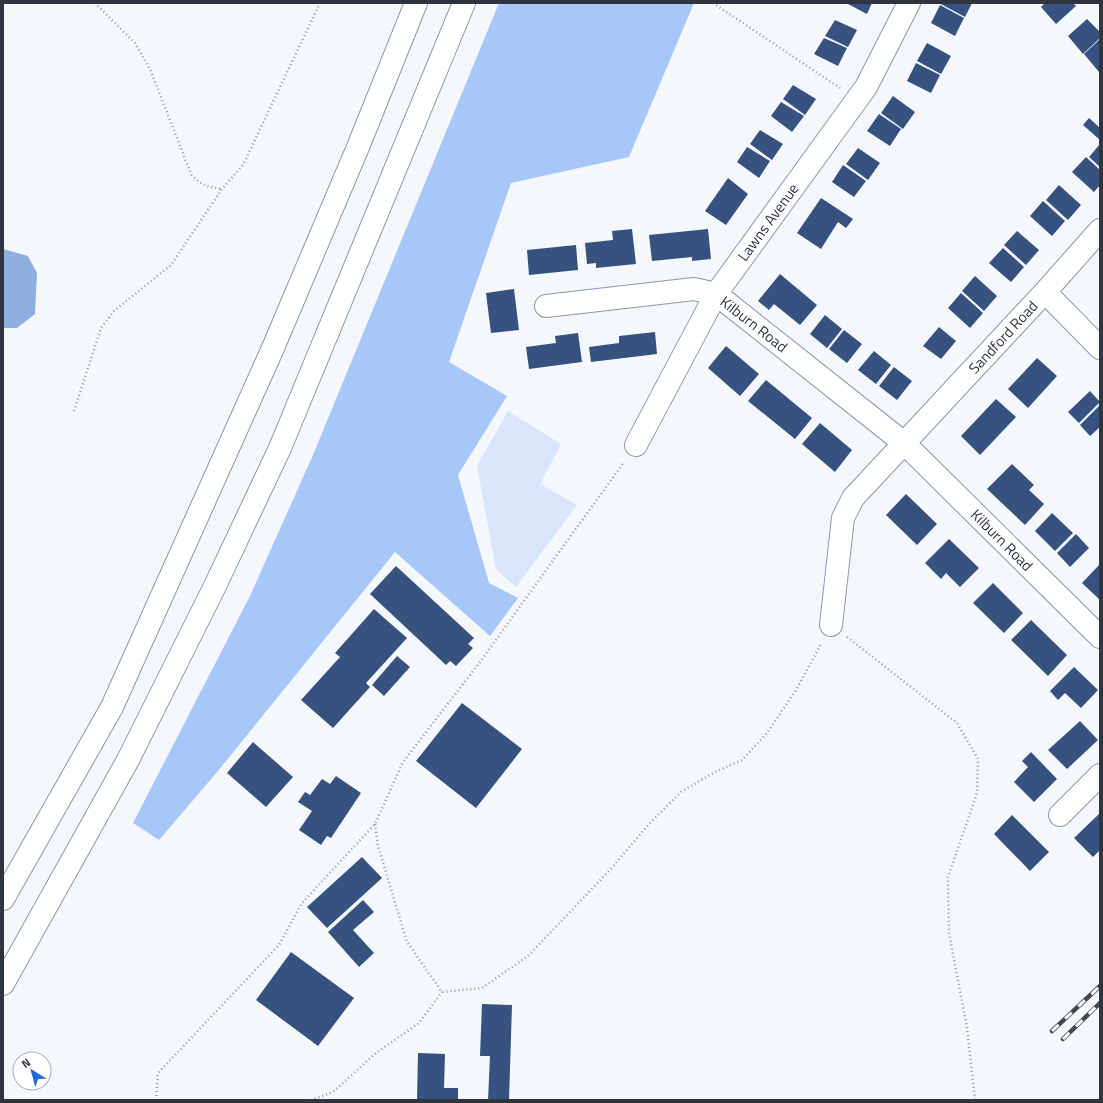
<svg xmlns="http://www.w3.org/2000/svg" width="1103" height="1103" font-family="'Titillium Web',sans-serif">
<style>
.green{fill:#d8e5fa}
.forest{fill:#a7c7fa}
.water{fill:#90afe1}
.building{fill:#37527e}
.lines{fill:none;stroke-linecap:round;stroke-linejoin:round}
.minor-casing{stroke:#8a98ae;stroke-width:24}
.highway-casing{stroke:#8a98ae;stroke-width:24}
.path{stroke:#979ba2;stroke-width:2.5;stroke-dasharray:1 3;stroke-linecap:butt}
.minor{stroke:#fff;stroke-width:22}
.highway{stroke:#fff;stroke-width:22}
.rail-casing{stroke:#434951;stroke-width:4.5}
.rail{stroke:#fff;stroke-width:3;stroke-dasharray:9;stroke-linecap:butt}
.labels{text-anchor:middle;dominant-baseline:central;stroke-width:4;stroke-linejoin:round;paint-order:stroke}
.street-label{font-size:15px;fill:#2f353e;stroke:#fff}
</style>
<rect width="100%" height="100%" fill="#f4f7fc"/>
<!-- green -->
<path class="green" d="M508,411l53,33 -21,40 37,21 -61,82 -20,-18 -19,-103z"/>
<!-- forest -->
<path class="forest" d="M499,3h195l-65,154 -118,26 -62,179 58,34 -49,79 31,108 29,15 -28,38 -95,-84 -177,219 -59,69 -26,-17 117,-227 63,-141z"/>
<!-- water -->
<path class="water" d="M3,249l25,7 9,17 -2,41 -18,14h-14z"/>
<!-- building -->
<path class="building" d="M846,3h26l-5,11z
M939,3h33l-7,14z
M1045,3h28l3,3 -20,18 -15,-17z
M940,5l24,13 -9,18 -24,-13z
M1087,19l13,13v6l-17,16 -15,-18z
M835,20l22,10 -9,17 -23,-11z
M824,38l23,10 -9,18 -24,-12z
M1100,39v32l-1,1 -15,-18z
M927,43l24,13 -10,18 -24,-13z
M916,63l24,12 -9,18 -24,-12z
M793,85l23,14 -11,16 -22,-16z
M893,96l22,16 -12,17 -22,-16z
M781,102l23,14 -12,16 -21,-16z
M879,114l22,15 -11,17 -23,-15z
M1089,118l11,10v12l-17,-15z
M760,130l23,14 -11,16 -22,-16z
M1100,144v23l-11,-10z
M747,147l23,14 -11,17 -22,-16z
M858,148l22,15 -12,17 -22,-16z
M1086,157l14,13v15l-6,7 -22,-20z
M843,165l23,16 -12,16 -22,-15z
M728,178l20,16 -22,31 -21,-14z
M1059,185l22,20 -13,15 -22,-20z
M821,198l32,21 -7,9 -8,-6 -17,27 -24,-16z
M1043,201l22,20 -13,15 -22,-20z
M632,229l4,35 -40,4v-5l-9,1 -2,-21 28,-3 -1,-9z
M708,229l3,30 -19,2v-4l-40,4 -3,-26z
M1017,231l22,19 -13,15 -22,-20z
M576,245l2,25 -49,5 -2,-25z
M1003,248l21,19 -13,15 -22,-19z
M780,274l37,31 -17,20 -26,-21 -5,6 -11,-9z
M975,276l22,20 -13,15 -22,-20z
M514,289l5,41 -28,3 -5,-40z
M961,293l22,20 -13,15 -22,-20z
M825,315l17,14 -15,19 -17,-14z
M939,327l17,14 -15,18 -18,-13z
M844,330l18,14 -15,19 -18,-14z
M655,332l2,22 -66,8 -2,-15 30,-4v-7z
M578,333l4,29 -53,7 -3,-22 30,-4 -1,-7z
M726,346l33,28 -19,22 -32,-28z
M874,351l17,14 -15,19 -18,-14z
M1037,358l20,18 -29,32 -20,-19z
M894,367l18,14 -15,19 -18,-14z
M766,380l46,38 -17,21 -47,-38z
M1090,391l10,11 -21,21 -11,-11z
M996,399l20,18 -36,38 -19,-19z
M1100,405v22l-10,9 -10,-11z
M820,423l32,27 -17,22 -33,-28z
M1012,464l22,21 -5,5 15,14 -19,21 -38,-36z
M906,494l31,30 -20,21 -31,-30z
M1052,513l21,20 -18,18 -20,-20z
M1076,534l13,14 -19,19 -13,-14z
M949,539l30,29 -19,19 -14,-14 -5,6 -16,-16z
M1100,564v36l-18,-17z
M396,566l78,72 -6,6 5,4 -17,18 -6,-5 -4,4 -76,-71z
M993,583l30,30 -19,20 -31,-30z
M374,609l33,29 -41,45 4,4 -37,41 -32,-28 39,-43 -5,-4z
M1031,620l36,35 -19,21 -37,-36z
M397,656l13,11 -26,29 -12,-11z
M1074,667l24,23 -17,18 -16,-15 -7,7 -8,-9z
M462,703l60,46 -46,59 -60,-47z
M1080,721l18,19 -31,29 -19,-19z
M253,742l40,35 -27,30 -39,-34z
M1031,752l26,27 -23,23 -20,-20 14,-15 -6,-6z
M336,776l25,17 -30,45 -4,-2 -6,9 -22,-15 13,-19 -14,-9 7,-10 5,3 12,-16 8,5z
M1100,813v37l-7,7 -19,-19z
M1012,815l37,37 -19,19 -36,-37z
M362,857l20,21 -55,50 -20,-21z
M363,900l11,12 -21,18 21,23 -15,14 -31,-35z
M291,952l63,46 -36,48 -62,-46z
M482,1004l30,1 -3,95h-21l2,-44h-10z
M418,1053l27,1 -1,34h14v12h-41z"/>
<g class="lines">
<!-- minor casing -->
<g class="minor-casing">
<path id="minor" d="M1045,292l55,56
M546,306l148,-17 22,5 188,149 196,194
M636,445l80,-151 150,-207 43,-84
M831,625l12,-107 10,-20 192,-206 55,-62
M1060,815l40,-40"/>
</g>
<!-- highway casing -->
<g class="highway-casing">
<path id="highway" d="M3,899l109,-192 161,-359 85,-201 58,-144
M3,984l125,-224 87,-174 65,-138 184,-445"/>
</g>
<!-- path -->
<path class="path" d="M95,3l40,40 15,26 41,105c9,11 17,13 31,15
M713,3l127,85
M74,411l27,-83 13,-17 57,-46 51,-76 21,-24 77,-162
M847,637l110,86 21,36 -1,34 -29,84 1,56 18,95 8,72
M375,824l3,22 29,96 35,50 40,-4 46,-32 81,-85 40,-47 32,-32 34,-20 27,-12 25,-27 29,-43 25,-46
M156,1100l2,-27 121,-128 23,-42 73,-79 28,-62 77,-100 144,-200
M311,1100l22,-8 43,-39 43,-30 23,-31"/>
<!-- minor -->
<use href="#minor" class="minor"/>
<!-- highway -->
<use href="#highway" class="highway"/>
<!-- rail casing -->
<g class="rail-casing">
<path id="rail" d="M1052,1031l48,-45
M1063,1039l37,-36"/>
</g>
<!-- rail -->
<use href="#rail" class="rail"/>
</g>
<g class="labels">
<!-- street labels -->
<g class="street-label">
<text transform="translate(768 222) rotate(-54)">Lawns Avenue</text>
<text transform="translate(754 324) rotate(38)">Kilburn Road</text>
<text transform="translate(1003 337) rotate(-47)">Sandford Road</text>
<text transform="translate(1002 540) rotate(45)">Kilburn Road</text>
</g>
</g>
<!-- border -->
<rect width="1103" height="1103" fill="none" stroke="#2f353e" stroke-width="8"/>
<!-- north arrow -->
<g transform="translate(32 1071) rotate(323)"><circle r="19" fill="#ffffff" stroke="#acaeb2"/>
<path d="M0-3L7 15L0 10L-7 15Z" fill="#2667d4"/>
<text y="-6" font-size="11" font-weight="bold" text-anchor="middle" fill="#2f353e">N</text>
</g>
</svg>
